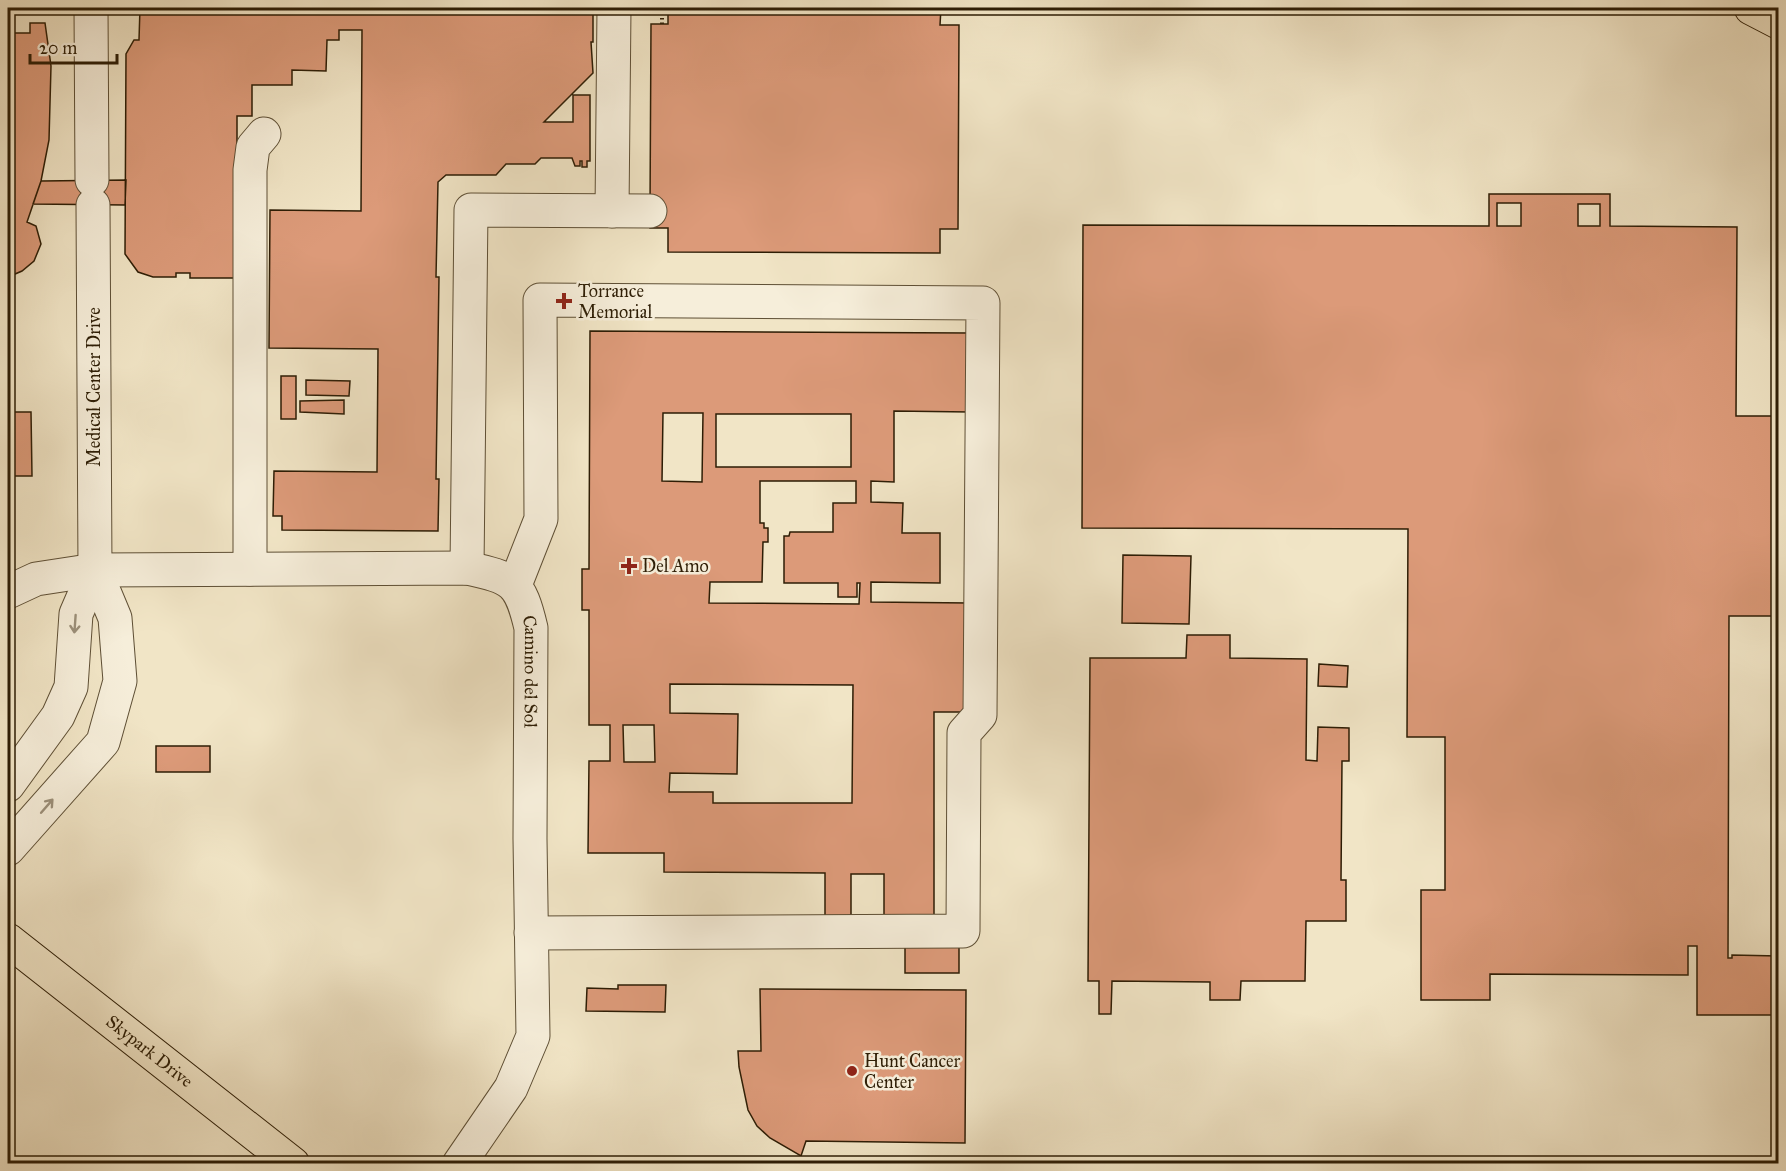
<svg xmlns="http://www.w3.org/2000/svg" width="1786" height="1171" font-family="'IM FELL Great Primer',serif">
<style>
.building{fill:#dc9a79;stroke:#2d1d05;stroke-width:1.5;fill-rule:evenodd}
.lines{fill:none;stroke-linecap:round;stroke-linejoin:round}
.minor-casing{stroke:#5e4f35;stroke-width:35}
.major-casing{stroke:#2d1d05;stroke-width:35}
.path{stroke:#2d1d05;stroke-width:4;stroke-dasharray:1.5 3;stroke-linecap:butt}
.minor{stroke:#f6eeda;stroke-width:33}
.major{stroke:#f1e5c6;stroke-width:33}
.oneway{stroke:#9c907a}
.poi-dot{fill:#8f2418;stroke:#f6eeda;stroke-width:2}
.labels{text-anchor:middle;dominant-baseline:central;stroke-width:5;stroke-linejoin:round;paint-order:stroke}
.poi-label{font-size:18px;fill:#2d1d05;stroke:#f6eeda;text-anchor:start}
.street-label{font-size:18px;fill:#2d1d05;stroke:#f6eeda}
</style>
<rect width="100%" height="100%" fill="#f1e5c6"/>
<filter id="stains"><feTurbulence type="fractalNoise" baseFrequency=".00333" numOctaves="4"/><feColorMatrix values="0 0 0 0 .2 0 0 0 0 .09 0 0 0 0 .02 0 0 0 .5 -.17"/></filter>
<radialGradient id="worn" r=".72"><stop offset=".6" stop-color="#630" stop-opacity="0"/><stop offset="1" stop-color="#630" stop-opacity=".3"/></radialGradient>
<!-- building -->
<path class="building" d="M140,8h453v34h-2l2,31 -49,49h29v-27h17v66h-3v6h-5v-6h-2v5h-5l-3,-8h-31l-6,6h-29l-10,11h-50l-8,7 -2,95h3l-3,202h3l-1,52 -156,-1v-14h-9l1,-45 103,1 1,-123 -109,-1 1,-138 91,1 1,-181h-23v10h-12l-1,31 -34,-1v15h-40v31h-15v162h-47v-5h-14v4h-23l-15,-5 -13,-18 1,-200 8,-14h5z
M668,8h273l-1,17h19l-1,204h-18v24l-272,-1v-24h-18v-17l1,-187h17z
M30,23h15l6,43 -2,74 -8,41 -14,41 9,4 5,18 -7,17 -12,10 -14,6v-244h22z
M126,180l-1,25 -92,-1 8,-23z
M1489,194h121v32l127,1 -1,189h37v12h5v188h-49l-1,342h4v-3l46,1v59h-81v-69h-9v29l-198,-1v26h-69v-110h24v-153h-38l1,-208 -326,-1 1,-303 406,1zM1497,203h24v23h-24zM1578,204h22v22h-22z
M590,331l380,2v79l-76,-1v71l-23,-1v21l32,1 -1,30h38v50l-69,-1v20l98,1v109h-35v205h-50v-43h-33v51l-26,-1v-51l-161,-1v-19h-76l1,-92h21v-36h-21v-115h-7v-41h7zM663,413h40l-1,69 -40,-1zM716,414h135v53h-135zM760,481h96v22h-23v29h-43l-1,4h-5v47h54v14h19v-14h3l-1,21 -150,-1 1,-21h52l1,-40h5v-14h-4v-5h-4zM670,684l183,1 -1,118h-139v-11h-44l1,-19 67,1 1,-60 -68,-1zM623,725h31l1,37h-31z
M281,376h15v43h-15z
M306,380l44,1 -1,15 -43,-1z
M344,400v14l-44,-2v-11z
M8,412h23l1,64h-24z
M8,516h3v39h-3z
M1123,555l68,1 -2,68 -67,-1z
M1187,635h43v23l77,1 -1,101 11,1 1,-34 31,1v33h-7l-1,119h5v41h-40l-1,60h-64l-1,19h-30v-18l-98,-1 -1,33h-12v-33h-11l2,-323h96z
M1319,664l29,2 -1,21 -29,-1z
M156,746h54v26h-54z
M905,944l54,1v28h-54z
M618,985h48l-1,27 -79,-1 1,-23 31,1z
M760,989l206,1 -1,153 -159,-2 -5,15 -31,-18 -13,-12 -9,-16 -9,-43 -1,-16h23z"/>
<g class="lines">
<!-- minor casing -->
<g class="minor-casing">
<g id="minor">
<path d="M91,8l1,172"/>
<path d="M612,211l2,-203"/>
<path d="M467,568l4,-358 179,1"/>
<path d="M250,569v-399l3,-23 11,-13"/>
<path d="M515,585l26,-66 -1,-219 443,3 -3,412 -16,18 -1,198 -432,2"/>
<path id="s1" d="M8,592l28,-13 59,-9 372,-2c46,10 53,13 64,60l-1,211 3,197 -22,52 -52,76"/>
<path d="M8,785l50,-69 13,-29 5,-73 19,-44"/>
<path d="M8,849l95,-107 17,-61 -5,-63 -20,-48 -2,-365"/>
</g>
</g>
<!-- major casing -->
<g class="major-casing">
<g id="major">
<path d="M1751,8l27,14"/>
<path id="s2" d="M8,940l285,224"/>
</g>
</g>
<!-- path -->
<path class="path" d="M662,24v-16"/>
<!-- minor -->
<use href="#minor" class="minor"/>
<!-- major -->
<use href="#major" class="major"/>
</g>
<!-- one-way arrows -->
<defs><path id="oneway-shaft" d="M-6 0H5M1.5-3L5.5 0L1.5 3" fill="none" stroke-width="1.6" stroke-linecap="round" stroke-linejoin="round" transform="scale(1.5)"/></defs>
<g class="oneway">
<use href="#oneway-shaft" transform="translate(75 624) rotate(94)"/>
<use href="#oneway-shaft" transform="translate(47 806) rotate(-49)"/>
</g>
<!-- markers -->
<g class="poi-dot">
<path d="M561 292h6v6h6v6h-6v6h-6v-6h-6v-6h6z"/>
<path d="M626 557h6v6h6v6h-6v6h-6v-6h-6v-6h6z"/>
<circle cx="852" cy="1071" r="6"/>
</g>
<g class="labels">
<!-- poi labels -->
<g class="poi-label">
<text x="578" y="291">Torrance<tspan x="578" dy="21">Memorial</tspan></text>
<text x="642" y="566">Del Amo</text>
<text x="864" y="1061">Hunt Cancer<tspan x="864" dy="21">Center</tspan></text>
</g>
<!-- street labels -->
<g class="street-label">
<text transform="translate(94 387) rotate(-90)">Medical Center Drive</text>
<text stroke="none"><textPath href="#s1" startOffset="603">Camino del Sol</textPath></text>
<text stroke="none"><textPath href="#s2" startOffset="180">Skypark Drive</textPath></text>
</g>
</g>
<!-- margin -->
<rect width="1786" height="1171" fill="none" stroke="#f1e5c6" stroke-width="30"/>
<rect x="9" y="9" width="1768" height="1153" fill="none" stroke="#2d1d05" stroke-width="3"/>
<rect x="15" y="15" width="1756" height="1141" fill="none" stroke="#2d1d05" stroke-width="1.5"/>
<!-- scale -->
<path d="M30 54v9h87v-9" fill="none" stroke="#2d1d05" stroke-width="3"/>
<text x="39" y="54" font-size="18" fill="#2d1d05" stroke="#f6eeda" stroke-width="4.5" paint-order="stroke">20 m</text>
<rect width="100%" height="100%" filter="url(#stains)"/>
<rect width="100%" height="100%" fill="url(#worn)"/>
</svg>
